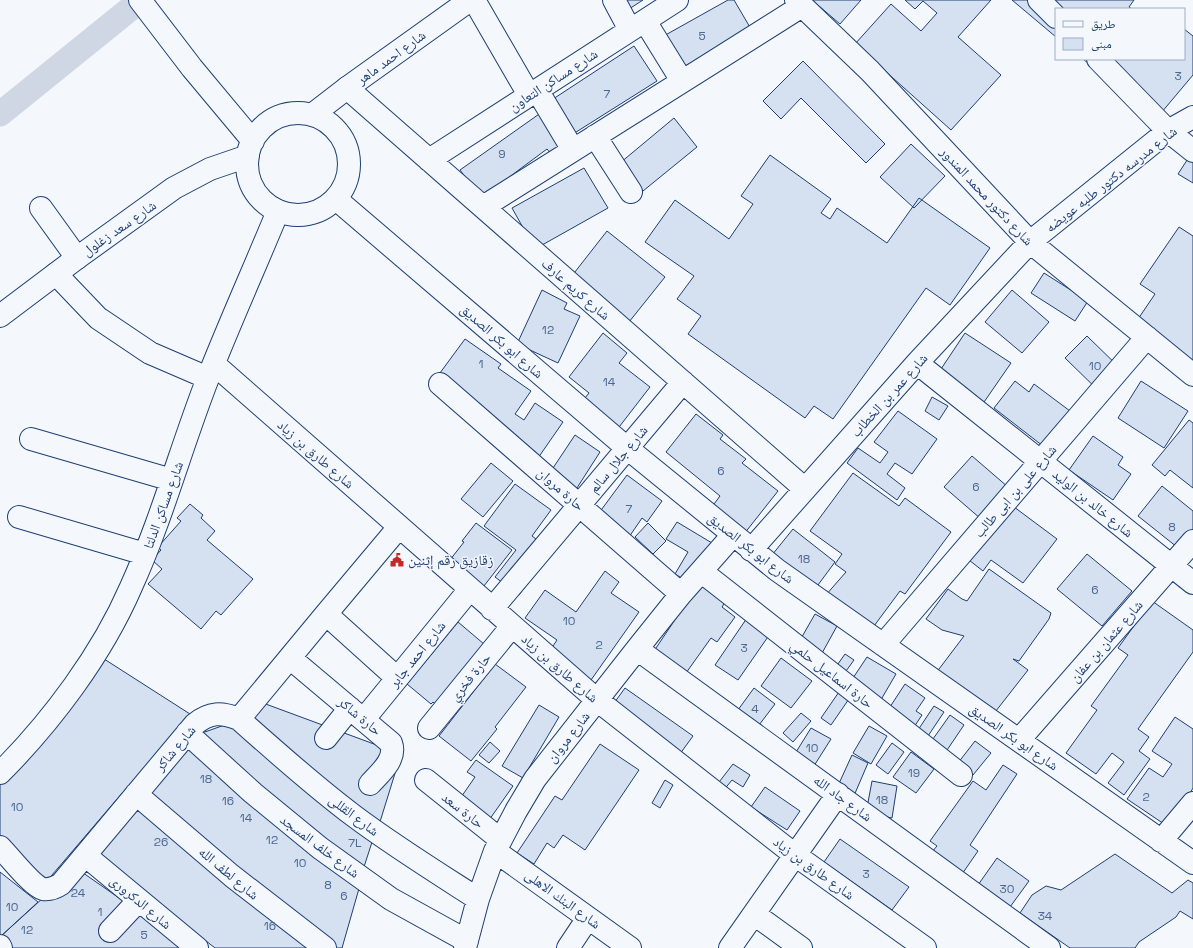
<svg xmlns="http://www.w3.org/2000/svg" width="1193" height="948" font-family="'Space Grotesk','Noto Naskh Arabic',sans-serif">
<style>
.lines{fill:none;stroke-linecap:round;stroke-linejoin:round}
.canal{stroke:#cfd7e4;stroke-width:25}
.building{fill:#d5e0f0;stroke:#1d3f73}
.minor-casing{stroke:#1d3f73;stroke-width:24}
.major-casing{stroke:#1d3f73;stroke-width:24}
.minor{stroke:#f4f7fb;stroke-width:22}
.major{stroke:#f4f7fb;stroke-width:22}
.labels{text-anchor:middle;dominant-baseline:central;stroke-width:3;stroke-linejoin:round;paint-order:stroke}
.number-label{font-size:12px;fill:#4b6792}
.street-label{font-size:14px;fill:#1d3f73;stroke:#f4f7fb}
.poi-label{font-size:14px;fill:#1d3f73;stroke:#f4f7fb;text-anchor:start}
</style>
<rect width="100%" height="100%" fill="#f4f7fb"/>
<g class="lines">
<!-- canal -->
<path class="canal" d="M0,114l141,-114"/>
</g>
<!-- building -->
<path class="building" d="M624,0h19l-14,9z
M728,0h6l17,29 -80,45 -18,-32z
M812,0h49l-21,24z
M905,0h86l-33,37 43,38 -50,55 -96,-86 36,-40 30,27 16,-18 -14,-12 -8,8z
M1012,0h122l-5,7 3,2h-76v28z
M1184,29l9,7v39l-37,44 -73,-60h101z
M634,46l23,35 -84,53 -23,-33z
M803,61l82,83 -19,19 -65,-65 -20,21 -18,-18z
M542,112l21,34 -12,8 -4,-5 -66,49 -21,-28z
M674,118l23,29 -54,44 -23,-28z
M911,144l34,32 -31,32 -34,-31z
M1193,151v32l-15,-9z
M770,155l61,44 -10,14 9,6 7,-11 50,35 32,-45 71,50 -40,57 -24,-17 -93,131 -19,-13 -9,12 -117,-84 13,-18 -24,-17 17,-23 -49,-34 30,-42 54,39 24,-35 -12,-8z
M584,168l24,40 -73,41 -23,-41z
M1179,227l14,9v129l-57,-43 19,-28 -15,-10z
M607,231l58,46 -36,45 -58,-45z
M1044,273l44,28 -13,20 -44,-28z
M542,290l25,13 -3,6 16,7 -22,47 -41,-19z
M1012,290l37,32 -27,31 -37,-31z
M603,333l24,20 -8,10 31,24 -34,44 -35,-28 8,-10 -20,-16z
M965,333l46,30 -29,42 -45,-30z
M1087,336l38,37 -22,22 -38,-37z
M465,339l36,25 -3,4 33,23 -16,23 9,6 11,-17 28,19 -25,36 -101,-81z
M1015,381l14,11 5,-8 36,27 -27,35 -49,-38z
M1141,381l47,30 -24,37 -46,-30z
M932,397l16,9 -9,14 -14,-9z
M898,411l39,28 -25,35 -17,-11 -8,11 18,14 -8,12 -50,-37 11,-15 22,15 8,-11 -14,-10z
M696,414l27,21 -3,4 26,20 -4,4 36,28 -34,43 -33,-26 9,-12 -54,-44z
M1189,420l4,3v65l-23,-18 -5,6 -13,-11z
M575,435l25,17 -25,39 -26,-17z
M1093,436l30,21 -5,8 13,9 -18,26 -44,-30z
M972,456l36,31 -27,32 -37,-32z
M491,463l22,18 -30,36 -22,-18z
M853,473l46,33 6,-8 46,34 -46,62 -5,-3 -26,35 -49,-30 21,-24 -11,-8 7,-10 -32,-23z
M627,475l35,26 -15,21 -5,-4 -15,22 -31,-23z
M515,484l36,26 -19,26 20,15 -33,44 -24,-18 21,-27 -32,-24z
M1162,486l31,25v27l-11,13 -44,-35z
M1002,498l55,41 -34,44 -32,-23 -8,11 -23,-18z
M190,504l13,11 -2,3 14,13 -8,9 46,39 -32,36 -5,-4 -15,18 -53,-45 14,-15 -10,-9 9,-10 -3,-3 23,-26 -4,-3z
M677,522l35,21 -24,39 -13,-8 13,-22 -22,-13z
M476,523l36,27 -32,41 -34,-26 18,-23 -2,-1z
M648,523l18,18 -13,13 -18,-17z
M793,529l42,33 -20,27 -43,-34z
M1087,554l45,37 -30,35 -45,-37z
M989,569l62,44 -2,6 -30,42 -6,-2 15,11 -36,46 -56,-43 28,-37 -22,-6 -16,-11 22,-30 14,10 5,2z
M605,571l14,11 -8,11 28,19 -48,68 -42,-28 8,-12 -32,-22 20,-28 31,22z
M703,578l24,21 -5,8 13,10 -18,25 -6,-4 -25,35 -32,-22z
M1152,601l41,29v22l-55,77 11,8 -10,14 11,8 -26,36 -16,-12 16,-21 -12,-9 -16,21 -30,-21 31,-43 -6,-4 37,-51 -10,-7z
M815,614l22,12 -16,29 -22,-13z
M749,615l23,16 -34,49 -23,-15z
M458,622l33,28 -49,60 -9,-8 -2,2 -24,-20z
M845,654l9,6 -13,18 -8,-7z
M101,657l89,57 -144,168 -46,-47v-59z
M867,657l29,17 -17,29 -17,-10 3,-7 -12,-8z
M781,658l31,23 -21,27 -30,-22z
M495,664l31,23 -31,40 2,2 -26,32 -32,-25z
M905,684l20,14 -9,13 6,4 -10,15 -26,-17z
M625,688l68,48 -16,22 -68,-48z
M754,688l21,16 -19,25 -21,-15z
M841,689l10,7 -20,29 -10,-7z
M263,703l138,51 -22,71 -129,-107z
M539,705l20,12 -36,61 -21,-12z
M934,706l10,6 -18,27 -10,-6z
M801,713l10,8 -18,21 -10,-9z
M950,715l14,10 -21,31 -15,-10z
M1175,717l18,12v59l-23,40 -43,-29 22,-31 14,9 9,-13 -20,-13z
M230,723l143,116 -10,31 -172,-133z
M869,726l18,10 -16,28 -18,-11z
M811,728l20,11 -19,30 -19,-12z
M975,741l16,12 -18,22 -15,-12z
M490,742l10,9 -11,12 -10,-8z
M892,743l12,9 -16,22 -12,-9z
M189,744l171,141 -18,63h-5l-190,-155z
M600,744l39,26 -54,80 -22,-15 -9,13 -7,-5 -13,21 -17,-11 38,-57 7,4z
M911,752l23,17 -18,24 -23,-16z
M852,755l16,8 -15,35 -17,-8z
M476,760l37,26 -26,37 -30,-20 18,-26 -8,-5z
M733,764l17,11 -7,12 -11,-7 -9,11 -7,-5z
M1003,765l14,9 -47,71 8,6 -18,26 -29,-24 6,-7 -7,-5 43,-60 13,9z
M665,780l8,5 -13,23 -8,-5z
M872,781l25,5 -5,32 -26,-5z
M765,787l35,24 -13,19 -36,-23z
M136,794l181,154h-102l-118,-93z
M840,839l69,48 -17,23 -68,-48z
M1115,854l57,39 16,-13 5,3v36l-13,-8 -4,6 -37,25 -4,6h-65l-50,-35 12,-18 14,-9 15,4z
M997,858l32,23 -19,26 -32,-22z
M76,868l115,80h-187l-4,-11z
M0,872l38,30 -38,35z"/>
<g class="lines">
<!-- minor casing -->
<g class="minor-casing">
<path id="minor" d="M474,0l55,95
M614,0l16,30
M796,0l74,71 160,171 163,133
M1039,0l17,17
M645,21l37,60
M1098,59l70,72 25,20
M347,88l458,401
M537,90l36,60
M595,136l36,56
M429,160l248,-160
M336,199l291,249 150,122 416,293
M483,207l319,-201
M41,208l36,50
M56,274l42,44 52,35 58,25
M917,363l276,220
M214,364l383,336 198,155 130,93
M440,384l241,210
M31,439l141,41
M19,517l126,37
M751,550l166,-187 113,-121 138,-111 25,-14
M702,572l259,203
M492,609l191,-227
M326,614l71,64
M883,645l264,-308
M637,649l412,299
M290,658l101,85c6,16 -11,30 -21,41
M239,719c38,34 75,67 115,97 40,30 82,56 124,83
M364,719l106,-130
M429,728l83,-102
M187,733l66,60 67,55 71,51 76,42
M326,738l24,-30
M1019,740l174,-199
M0,773c52,-52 102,-119 131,-186 31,-68 50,-140 77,-209 22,-56 47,-111 70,-167
M426,780l75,60
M136,794l96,82 93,72
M1161,841l32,-38
M0,847c9,9 32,39 43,42 7,1 12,-1 18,-5l134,-160c15,-12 26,-12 44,-5l87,-105 73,-87
M495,851l135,97
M86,856l111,92
M754,914l47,34
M110,931l29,-31
M0,946l1,2
M465,948l13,-49 17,-48 21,-40 19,-32 102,-130 44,-55 52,-59
M568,948l20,-30
M730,948l108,-154"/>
</g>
<!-- major casing -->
<g class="major-casing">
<path id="major" d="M140,0l52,68 61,73
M247 164a51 51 0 1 1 102 0a51 51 0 1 1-102 0Z
M312,115l35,-27 123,-88
M0,316l77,-58 97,-70 36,-19 38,-13"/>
</g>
<!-- minor -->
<use href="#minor" class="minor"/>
<!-- major -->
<use href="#major" class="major"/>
</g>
<!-- icons -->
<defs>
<g id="civic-bare" transform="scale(1.08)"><path d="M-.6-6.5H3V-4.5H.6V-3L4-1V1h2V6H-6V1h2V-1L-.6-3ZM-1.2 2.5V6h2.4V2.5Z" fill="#c62828" stroke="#f4f7fb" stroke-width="2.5" paint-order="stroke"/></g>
</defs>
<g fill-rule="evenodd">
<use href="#civic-bare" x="397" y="560"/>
</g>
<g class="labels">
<!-- number labels -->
<g class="number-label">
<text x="702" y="36">5</text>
<text x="1178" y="76">3</text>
<text x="607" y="94">7</text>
<text x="502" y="154">9</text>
<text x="548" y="330">12</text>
<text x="481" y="364">1</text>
<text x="1095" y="366">10</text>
<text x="609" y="382">14</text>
<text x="721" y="471">6</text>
<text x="976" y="487">6</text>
<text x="629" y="509">7</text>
<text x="1172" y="527">8</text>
<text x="804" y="559">18</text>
<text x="1095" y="590">6</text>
<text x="569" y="621">10</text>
<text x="599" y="645">2</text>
<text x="744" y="648">3</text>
<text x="755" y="709">4</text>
<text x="812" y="748">10</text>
<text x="914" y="773">19</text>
<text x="206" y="779">18</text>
<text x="1146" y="797">2</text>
<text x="882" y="800">18</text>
<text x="228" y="801">16</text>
<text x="17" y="807">10</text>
<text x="246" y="818">14</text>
<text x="272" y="840">12</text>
<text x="161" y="842">26</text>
<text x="355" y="843">7L</text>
<text x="300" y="863">10</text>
<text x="866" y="874">3</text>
<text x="328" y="885">8</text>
<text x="1007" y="889">30</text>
<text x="78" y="893">24</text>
<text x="344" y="896">6</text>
<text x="12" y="907">10</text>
<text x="100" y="912">1</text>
<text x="1045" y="916">34</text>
<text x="270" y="926">16</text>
<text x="27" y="930">12</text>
<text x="144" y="935">5</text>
</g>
<!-- street labels -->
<g class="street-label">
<text transform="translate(391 57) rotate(-36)">شارع احمد ماهر</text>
<text transform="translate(553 80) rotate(-33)">شارع مساكن التعاون</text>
<text transform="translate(1111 179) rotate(-38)">شارع مدرسه دكتور طلبه عويضه</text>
<text transform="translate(987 196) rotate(47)">شارع دكتور محمد المندور</text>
<text transform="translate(119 228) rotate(-35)">شارع سعد زغلول</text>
<text transform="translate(576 289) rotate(41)">شارع كريم عارف</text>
<text transform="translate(502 341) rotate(41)">شارع ابو بكر الصديق</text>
<text transform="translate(889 395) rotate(-48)">شارع عمر بن الخطاب</text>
<text transform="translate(316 454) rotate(41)">شارع طارق بن زياد</text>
<text transform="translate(618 459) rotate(-50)">شارع جلال سالم</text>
<text transform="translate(561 489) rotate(41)">حارة مروان</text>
<text transform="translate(1015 491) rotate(-49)">شارع على بن ابى طالب</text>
<text transform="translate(1093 503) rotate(39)">شارع خالد بن الوليد</text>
<text transform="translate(163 505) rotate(-70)">شارع مساكن الدلتا</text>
<text transform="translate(751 548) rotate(38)">شارع ابو بكر الصديق</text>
<text transform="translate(1106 641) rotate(-49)">شارع عثمان بن عفان</text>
<text transform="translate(417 654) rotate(-51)">شارع احمد جابر</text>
<text transform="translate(560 668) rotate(41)">شارع طارق بن زياد</text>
<text transform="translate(832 674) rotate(38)">حارة اسماعيل حلمي</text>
<text transform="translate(470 677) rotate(-51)">حارة فخري</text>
<text transform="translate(360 716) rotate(40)">حارة شاكر</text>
<text transform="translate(568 737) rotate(-52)">شارع مروان</text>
<text transform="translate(1014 737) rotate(35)">شارع ابو بكر الصديق</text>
<text transform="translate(175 748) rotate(-50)">شارع شاكر</text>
<text transform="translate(843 798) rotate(36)">شارع جاد الله</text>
<text transform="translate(463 810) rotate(38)">حارة سعد</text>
<text transform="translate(354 815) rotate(37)">شارع القللى</text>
<text transform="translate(320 846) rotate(37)">شارع خلف المسجد</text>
<text transform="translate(814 868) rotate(36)">شارع طارق بن زياد</text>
<text transform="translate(229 873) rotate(40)">شارع لطف الله</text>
<text transform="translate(563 899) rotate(36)">شارع البنك الاهلى</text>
<text transform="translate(141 902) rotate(40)">شارع الدكرورى</text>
</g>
<!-- poi labels -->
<g class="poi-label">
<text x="408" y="560">زقازيق رقم إثنين</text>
</g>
</g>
<!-- legend -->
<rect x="1055" y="8" width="130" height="52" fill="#f4f7fb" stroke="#9eadc5"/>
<rect x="1063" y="21" width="20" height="6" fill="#f4f7fb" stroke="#9eadc5"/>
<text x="1091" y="28" font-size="12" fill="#1d3f73">طريق</text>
<rect x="1063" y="38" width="20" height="12" fill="#d5e0f0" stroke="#9eadc5"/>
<text x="1091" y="48" font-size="12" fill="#1d3f73">مبنى</text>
</svg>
